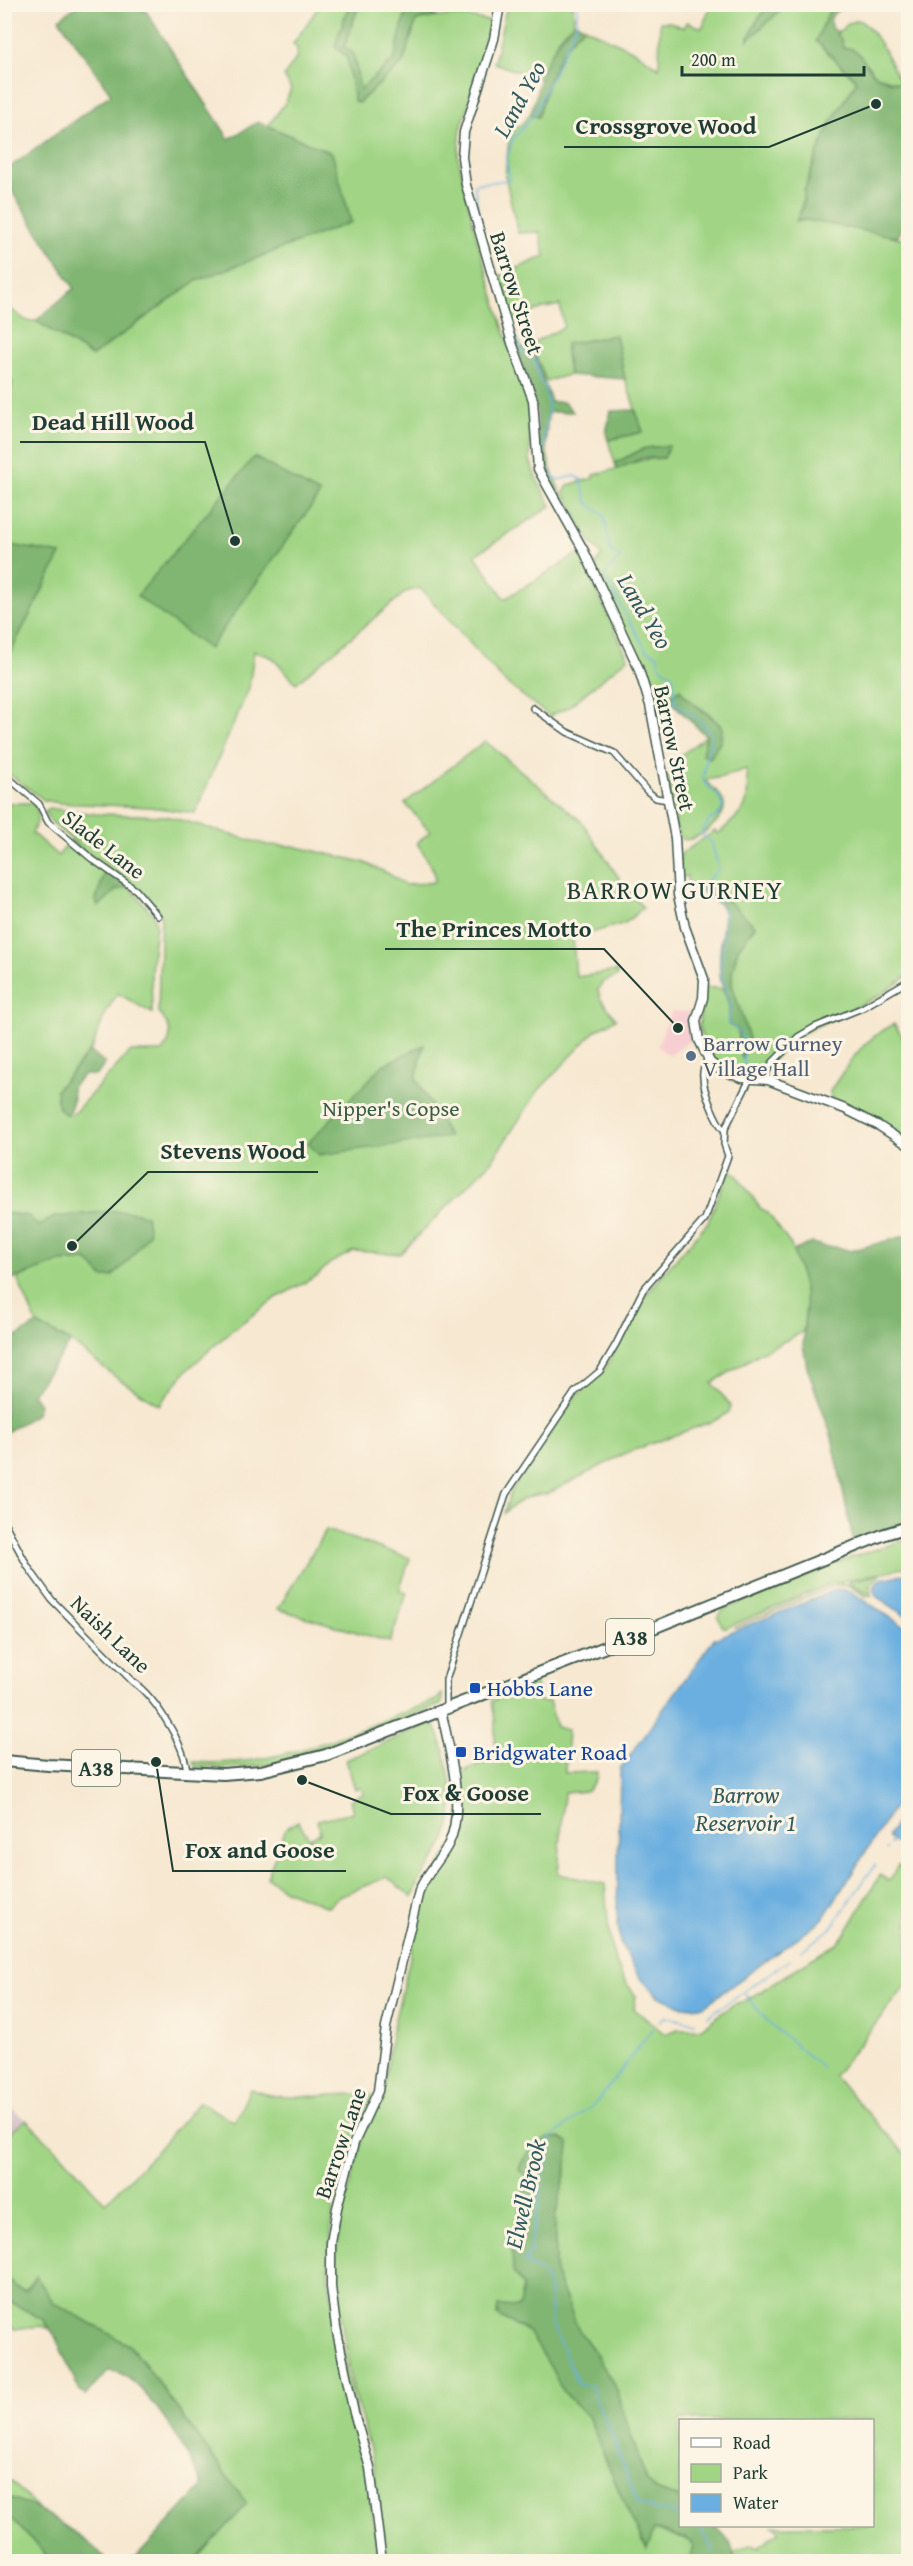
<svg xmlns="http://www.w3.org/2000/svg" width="913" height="2566" font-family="'Gentium Book Plus',serif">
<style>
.built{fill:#f7cfd2}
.industrial{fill:#d2bdc6}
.green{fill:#a1d585;stroke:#60895c;stroke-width:1.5;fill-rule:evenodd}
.forest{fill:#80b672;stroke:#507a53;stroke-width:1.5}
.water{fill:#6bafe0;stroke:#45768a;stroke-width:1.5}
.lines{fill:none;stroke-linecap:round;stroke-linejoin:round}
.stream{stroke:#6bafe0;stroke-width:1.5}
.street-casing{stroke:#3f574c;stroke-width:8}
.secondary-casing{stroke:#3f574c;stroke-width:11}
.highway-casing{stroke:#3f574c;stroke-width:14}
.street{stroke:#fff;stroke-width:5}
.secondary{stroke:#fff;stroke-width:8}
.highway{stroke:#fff;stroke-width:10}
.service-dot{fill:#5c6f8a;stroke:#fcf5e5;stroke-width:2}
.transit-dot{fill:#1a4fb4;stroke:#fcf5e5;stroke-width:2}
.labels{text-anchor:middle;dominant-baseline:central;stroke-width:6;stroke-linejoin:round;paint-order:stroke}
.shield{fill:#fcf5e5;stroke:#617469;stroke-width:1.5}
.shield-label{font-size:21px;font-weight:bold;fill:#1f3d34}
.street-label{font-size:22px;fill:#1f3d34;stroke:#fcf5e5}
.service-label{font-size:22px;fill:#4e5e75;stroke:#fcf5e5;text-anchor:start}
.park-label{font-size:22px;fill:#395b44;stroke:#fcf5e5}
.transit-label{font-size:22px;fill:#164399;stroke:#fcf5e5;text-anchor:start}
.water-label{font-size:24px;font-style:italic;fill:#325a5f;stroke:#fcf5e5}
.quarter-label{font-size:26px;letter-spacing:1.5px;fill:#1f3d34;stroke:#fcf5e5}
.leader{fill:none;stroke:#1f3d34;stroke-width:2}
.callout-dot{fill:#1f3d34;stroke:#fcf5e5;stroke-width:2}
.callout-label{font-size:24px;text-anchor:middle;font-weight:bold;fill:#1f3d34;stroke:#fcf5e5;stroke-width:6;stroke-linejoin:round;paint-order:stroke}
</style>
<rect width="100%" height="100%" fill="#fcf5e5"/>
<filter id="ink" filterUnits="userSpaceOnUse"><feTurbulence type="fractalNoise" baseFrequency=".0167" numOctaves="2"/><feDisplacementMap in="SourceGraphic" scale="12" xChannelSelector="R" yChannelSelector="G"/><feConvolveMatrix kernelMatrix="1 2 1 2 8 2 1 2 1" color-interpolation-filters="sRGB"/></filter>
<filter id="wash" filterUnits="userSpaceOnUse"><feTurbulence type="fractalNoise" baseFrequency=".008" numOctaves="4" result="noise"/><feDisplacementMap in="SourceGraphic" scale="24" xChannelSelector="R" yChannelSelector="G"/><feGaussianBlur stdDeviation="1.35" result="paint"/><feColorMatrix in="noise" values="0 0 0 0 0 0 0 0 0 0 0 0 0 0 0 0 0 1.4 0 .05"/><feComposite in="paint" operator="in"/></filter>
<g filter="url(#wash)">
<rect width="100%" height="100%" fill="#f7e8d1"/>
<!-- built -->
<path class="built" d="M672,1011l20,1v26l-22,18 -13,-10z"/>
<!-- industrial -->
<path class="industrial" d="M908,1295v74l-5,-11 -2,-35z
M4,2103l22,17 -21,18h-1z"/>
<!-- green -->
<path class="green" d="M320,5h29l-14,41 12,11 7,44 4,2 45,-40 13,-42c27,-7 50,-6 77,1l-32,107 -3,28 17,75 30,102 18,44 6,22 1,60 6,18 15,28 -76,49 30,44 74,-46 49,105 -61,50 -18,8 -43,-33 -86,-95 -14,4 -110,91 -23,-25 -19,-7 -5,37 -54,125 -45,-6 -91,-4 -15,-3 -39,-29v-101l4,-15 52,-101 -56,-10 -1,-133 6,-6 2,-23 -7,-5v-72l22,16h9l56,35 104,-75 155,-59 -19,-69 -64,-27 17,-23 6,-14 -7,-13 12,-17 1,-11 -4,-4z
M359,5h48l9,3 -10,3 -12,49 -34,30 -7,-37 -9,-6z
M507,5h66l1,17 -15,16 -19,41 -46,-16z
M711,5h57l-11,16 -9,19 38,-35h46l-16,36 41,40c-19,31 -37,61 -48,95 -5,15 -6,30 -12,45 34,-3 78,11 111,19v736l-31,21 -81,39 -39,40 -21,-2 -20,-11 -10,-14 -7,-23 6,-39 18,2 7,16 -2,19 10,6 4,27 7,-18 -17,-54v-13l6,-24 17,-22 -40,-31 -5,-8 -10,4 -1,-6 -7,2v-3h-4l-1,-8 -8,2 1,-22 2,-3 33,-22 3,3c28,-25 33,-26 28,-65l-24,8 -17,3c6,6 20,17 19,27 0,13 -28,36 -42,32l-6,-10 -8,-54 16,-4 -4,-15 26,-20 -4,19 10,-39 -26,-18h-18l4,4 -16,8 -9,-29 -52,-116 7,-10 -13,-15 -25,-47 4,-8 26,-7v-3c26,-6 43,-17 70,-17l4,-12 -23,2 -30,15 -7,-23 35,-8 -18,-53 -9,-44 -50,9 3,31 -23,6 -15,-37 33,-17 -4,-22 -20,4 -29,13 -13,-45 47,-21 -5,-24 -22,1 -13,-57 4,-35 6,-16 4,2 11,-12 8,1c10,-34 17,-65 46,-89l52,25 23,16 1,-46h10l14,6 3,-6 15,6z
M858,20c18,7 34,47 43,64l-25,-9 -8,-9 -25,-18 -7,-14 13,-11z
M485,741l97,81 39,59 22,27 -18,15 -52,15 3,39 41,-6v5l-14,6 -5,8 2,8 16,21 -21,12 -57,60 -47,71 -91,92 -46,-3 -24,12 -13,13 -41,22 -44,32 -47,42 -26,33 -42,-27 -46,-36 -34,-18 -20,-46 42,-16 28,-2 16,17 -23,-62 -25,2 -17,9 -9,-10 -24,-3 -1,-410h29c8,13 5,17 -1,30l26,23 12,-15 35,29 -9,30 2,7 18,-17 13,-3 24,27 3,10 -5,47 1,42 -35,-20 -14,26 -11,29 -36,42 9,24 7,1 58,-63h31c15,-14 9,-27 -3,-40l3,-96c-18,-26 -40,-40 -66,-58 -16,-11 -31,-25 -46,-38l-4,-8 3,-4 48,6 71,2 100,29 26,1 70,16 26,12 16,11 30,-3 -1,-11 -17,-28 13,-11 -25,-29zM424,1045l-8,33 33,59 -66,-72z
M894,1024l14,20v96l-52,-31 -24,-7 -2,-11c21,-31 30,-49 64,-67z
M729,1169l7,5 24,34 8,5 23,32 12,37 3,24 -3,26 -43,21 -48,30 19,23 -2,6 -13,8 -90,33 -79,41c-18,0 -30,7 -43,19l7,-22 62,-91 32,-31 31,-59 16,-23 56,-65z
M326,1530l84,28 -11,33 8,2 -17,49 -112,-33z
M904,1540l4,5v22l-76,16 -106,45 -4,-2 -4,-9 6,-8 128,-52z
M881,1574l-11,12 1,10 -12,-9 -11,-5z
M840,1583l15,3 13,11 -19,-11 -14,-1 -101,43z
M535,1682l5,20 9,-1 7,26 12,3 -3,43 32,-1 -1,8 -9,11 -23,2 -6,81 47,10c4,44 1,77 31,112l-2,13 31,25 13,-5h22l34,-25 11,-3 92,-58 8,-9 35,-59 9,6 9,-16 10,6v112l-74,93 74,81v404h-173v-9l18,-8 5,3 22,-16 -7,-5h99v-106h-192v78l-25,-8 -8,-9 -23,-65 -6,-24 -24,-41 -16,-22 -23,-57v-54l12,-52 2,-22 -10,-6h-11l-21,39 -15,69 1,26 10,14 -4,22 -21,-2 -1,9 32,17 21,34 13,26 26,26 37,90 20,40 8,-18 33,9 6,6 -4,16h-302l-14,-101 -20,-71 -16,-95 -1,-38 4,-34 24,-89 19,-33 8,-65 20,-81 8,-46 6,-20 29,-45 5,-16 2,-23 -3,-29 37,-20v-34l-3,-20z
M442,1694l1,7 -3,4 -136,50 -38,10 -39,3 -31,-1 -3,-5c87,7 163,-32 243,-62z
M433,1722c15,30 28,92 10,123 -10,19 -25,32 -30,53l-26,-21 -48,19 -11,11 -43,-17 -18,-13 19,-49 12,-7 11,17 11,-5 -3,-13 36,-8 -3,-12 13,-6 -2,-6 -6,1 -9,-29z
M250,2089c40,17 82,1 124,6l-24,48 -17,64 -5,70 38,189 13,95h-184l52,-57 -103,-141 -15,-18 -76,-43 -17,-26 -11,15 -9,-4 -11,-11 -1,-138 22,-18 36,35 43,48 49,-49 45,-52 36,20z
M5,2299l37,20 7,10 -8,-3 -27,3 -9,-10z
M5,2479l8,4 25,26 -26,-11h-7z
M5,2512l47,49h-47z"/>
<!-- forest -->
<path class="forest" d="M79,4l63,1 87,134 29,-17 74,31 19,69 -155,59 -104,75 -56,-35 38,-33 -70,-109 1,-8 106,-77 -52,-75z
M349,5h10l-15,42 9,6 7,36 34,-29 12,-49 10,-3 21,8 -21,5 -13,42 -45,40 -4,-2 -7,-44 -12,-11z
M768,5h18l-39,36 10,-20z
M832,5h14l-12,8 -4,7 2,9 7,3 -3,2 6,6 1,8c17,-2 21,17 32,27 9,7 23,8 33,10v137l-11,15 -91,-17 -10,1 7,-14 1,-16 16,-44 11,-25 26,-41 -41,-40z
M574,22l10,5c-28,23 -36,56 -46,90l-8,-2c5,-13 7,-23 10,-36 5,-21 20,-41 34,-57z
M616,335l9,44 -56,-4 -4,-31z
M518,340l4,9 9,-5 20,58h13l9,10h-24c-7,35 -2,54 14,85l-3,3 -20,-34 -3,-56 -22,-69z
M4,377l8,4 -2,24 -5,6z
M635,410l8,22 -35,8 -2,-7 5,-22z
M669,446l-5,12h-21l-26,11 -2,-6 30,-15z
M254,457l66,37 -111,155 -72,-53z
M5,544l56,10 -52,101 -4,15z
M680,689c10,16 29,23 42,38l-1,14 -11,17 -8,-3 4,-19 -38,-38z
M105,870l24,17 -13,3 -18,17 -2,-7z
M710,887l5,8 9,2 31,29 -17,23 -6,23v13l17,54 -7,20 -4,-29 -10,-6c5,-25 -6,-28 -8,-50 -2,-20 3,-42 4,-62l-4,-7 -20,-14z
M424,1045l-8,33 33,59 -130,18 -11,-12 75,-78z
M90,1051l15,13 -8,11h-14l-11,12 1,14 -5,13h-3l-7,-6 -2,-18z
M112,1211l22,1 12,4 3,17 -20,27 -17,17h-9l-16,-17 -28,2 -54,20v-69l24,3 9,10 17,-9z
M908,1235v60l-7,28 2,35 5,11v153l-55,18 -21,-103 -25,-70 -4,-22 3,-39 -3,-24 -10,-31 19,-8 14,4h12l12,4z
M37,1324l34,18 -39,52 7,10 -3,10 -31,19v-89z
M548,2138h12l9,5 -2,23 -12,52v54l23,57 16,22 24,41 6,24 23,65 8,9 25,8v28h35c10,11 20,19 20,35h-46l4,-16 -6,-6 -30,-9h-3l-7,19 -21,-41 -37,-90 -26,-26 -13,-26 -21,-34 -32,-17 1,-9 21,1 4,-21 -10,-14 -1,-26 15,-69 -8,-7c3,-14 17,-26 29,-32z
M5,2276l11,11 9,4 11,-15 17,26 76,43 15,18 103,141 -52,57h-62l70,-75c-15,-34 -50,-94 -82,-113 -3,-2 -9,-1 -13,-2l-22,24 -6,-3 -26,-58 -12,-15 -37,-20z
M5,2498c22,-1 89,45 102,63h-55l-47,-49z"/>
<!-- water -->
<path class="water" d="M908,1574v43l-31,-20 -4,-8 7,-10z
M838,1589l12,2 58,38v157l-86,134 -118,86 -21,1 -25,-11 -20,-21 -18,-33 -3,-29 3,-144 94,-130z
M908,1805v45l-19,-12 -1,-3z"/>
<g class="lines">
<!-- stream -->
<path class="stream" d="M479,215l-5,-31 36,-4 -4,-20 7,-21 20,-22 44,-94v-19
M511,326l11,25 14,11 4,20 5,4 4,23 -5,26 -1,24 7,16 8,5 17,-4 6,3 6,23 17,14 6,34 10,7 -16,19 42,74 12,5v9l15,12 3,28 22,15 13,15 1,6 -6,17 -3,24 15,15 5,9 -3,9 -10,6 -9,14 10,7 8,28 -10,10 -7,12 19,13 4,7 -4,62 10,32 -3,18 12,9 3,6 1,30
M890,1844l3,-4
M886,1850l1,-2
M801,1951l29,-22 45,-64
M744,1993l26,31 52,43
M707,2017l82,-57
M659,2021l6,-4 30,6
M653,2028l-57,75 -47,36 -2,10 2,10 -5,10 -5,37 -9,39 1,7 -7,8 3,4 15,9 7,12 2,37 27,62 4,2h10l2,10 15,31 29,77 20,7h14l8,9
M694,2526l10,7 10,20"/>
</g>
</g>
<g filter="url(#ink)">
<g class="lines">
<!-- street casing -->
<g class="street-casing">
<path id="street" d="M533,708l34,24 47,21 33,38 9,7 12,2
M4,774l35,30 9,18 44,37 44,31 22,26
M708,1058c-3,6 -6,12 -5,19 0,13 13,46 22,54
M762,1079l11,-17 25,-25 17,-10 47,-19 46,-27
M4,1522l24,45 24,33 81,82c22,15 52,63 54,90
M446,1708v-28l60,-186 69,-102 25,-21 16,-27 27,-54 62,-71 23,-63 -4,-12 1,-15 25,-50"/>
</g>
<!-- secondary casing -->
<g class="secondary-casing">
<path id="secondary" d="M500,4l-6,35 -30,93 -2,25 4,28 46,158 21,57 5,69 46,82 54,116 12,38 25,133 3,57 7,32 19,52 -1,19 -7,23 3,19 11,22 10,8 22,8 26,2 77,29 34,17 29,19
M382,2562l-12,-94 -16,-55 -18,-86 -5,-40v-44l6,-35 17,-65 24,-52 8,-64 33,-136c7,-18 22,-31 30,-48 17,-36 0,-95 -8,-133"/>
</g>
<!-- highway casing -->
<g class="highway-casing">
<path id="highway" d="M4,1761l44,4 175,9 38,-3 65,-16 295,-114 264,-107 23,-7"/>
</g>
<!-- street -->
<use href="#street" class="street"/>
<!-- secondary -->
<use href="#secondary" class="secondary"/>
<!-- highway -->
<use href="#highway" class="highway"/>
</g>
</g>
<!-- markers -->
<circle class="service-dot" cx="691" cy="1056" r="6"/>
<g class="transit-dot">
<rect x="469" y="1682" width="12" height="12" rx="3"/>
<rect x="455" y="1746" width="12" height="12" rx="3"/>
</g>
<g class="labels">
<!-- shield labels -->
<g class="shield">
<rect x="606" y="1619" width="48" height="36" rx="4.5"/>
<rect x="72" y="1750" width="48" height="36" rx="4.5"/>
</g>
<g class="shield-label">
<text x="630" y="1637">A38</text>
<text x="96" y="1768">A38</text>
</g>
<!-- street labels -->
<g class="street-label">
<text transform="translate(517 293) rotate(72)">Barrow Street</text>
<text transform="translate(675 748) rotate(78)">Barrow Street</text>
<text transform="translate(104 844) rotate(38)">Slade Lane</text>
<text transform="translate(111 1634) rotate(44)">Naish Lane</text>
<text transform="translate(340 2143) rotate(-71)">Barrow Lane</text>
</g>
<!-- service labels -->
<g class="service-label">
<text x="703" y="1043">Barrow Gurney<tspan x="703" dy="25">Village Hall</tspan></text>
</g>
<!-- park labels -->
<g class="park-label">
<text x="391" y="1108">Nipper's Copse</text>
</g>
<!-- transit labels -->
<g class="transit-label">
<text x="487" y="1688">Hobbs Lane</text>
<text x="473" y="1752">Bridgwater Road</text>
</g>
<!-- water labels -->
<g class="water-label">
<text transform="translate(519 99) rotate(-61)">Land Yeo</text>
<text transform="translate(645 611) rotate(59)">Land Yeo</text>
<text x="746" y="1794">Barrow<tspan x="746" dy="28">Reservoir 1</tspan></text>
<text transform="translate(525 2194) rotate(-77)">Elwell Brook</text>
</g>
<!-- quarter labels -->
<g class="quarter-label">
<text x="675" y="889">BARROW GURNEY</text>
</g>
</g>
<!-- callouts -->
<path class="leader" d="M876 104L769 147H564M235 541L205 442H20M678 1028L604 949H385M72 1246L148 1172H318M302 1780L391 1814H541M156 1762L173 1871H346"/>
<g class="callout-dot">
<circle cx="876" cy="104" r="6"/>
<circle cx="235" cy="541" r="6"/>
<circle cx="678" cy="1028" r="6"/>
<circle cx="72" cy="1246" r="6"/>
<circle cx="302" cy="1780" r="6"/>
<circle cx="156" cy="1762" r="6"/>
</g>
<g class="callout-label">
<text x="666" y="134">Crossgrove Wood</text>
<text x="113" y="430">Dead Hill Wood</text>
<text x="494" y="937">The Princes Motto</text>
<text x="233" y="1159">Stevens Wood</text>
<text x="466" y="1801">Fox &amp; Goose</text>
<text x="260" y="1858">Fox and Goose</text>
</g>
<!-- margin -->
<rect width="913" height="2566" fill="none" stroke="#fcf5e5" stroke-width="24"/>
<!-- legend -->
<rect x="679" y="2419" width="195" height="108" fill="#fcf5e5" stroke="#a4ab9e" stroke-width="1.5"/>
<rect x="691" y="2438" width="30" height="9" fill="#ffffff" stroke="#a4ab9e" stroke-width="1.5"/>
<text x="733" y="2449" font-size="18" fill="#1f3d34">Road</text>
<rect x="691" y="2464" width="30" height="18" fill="#a1d585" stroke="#a4ab9e" stroke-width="1.5"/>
<text x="733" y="2479" font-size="18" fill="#1f3d34">Park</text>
<rect x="691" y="2494" width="30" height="18" fill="#6bafe0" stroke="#a4ab9e" stroke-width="1.5"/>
<text x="733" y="2509" font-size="18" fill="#1f3d34">Water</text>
<!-- scale -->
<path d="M682 66v9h182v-9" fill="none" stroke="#1f3d34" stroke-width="3"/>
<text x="691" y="66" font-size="18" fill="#1f3d34" stroke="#fcf5e5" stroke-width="4.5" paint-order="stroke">200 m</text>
</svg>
